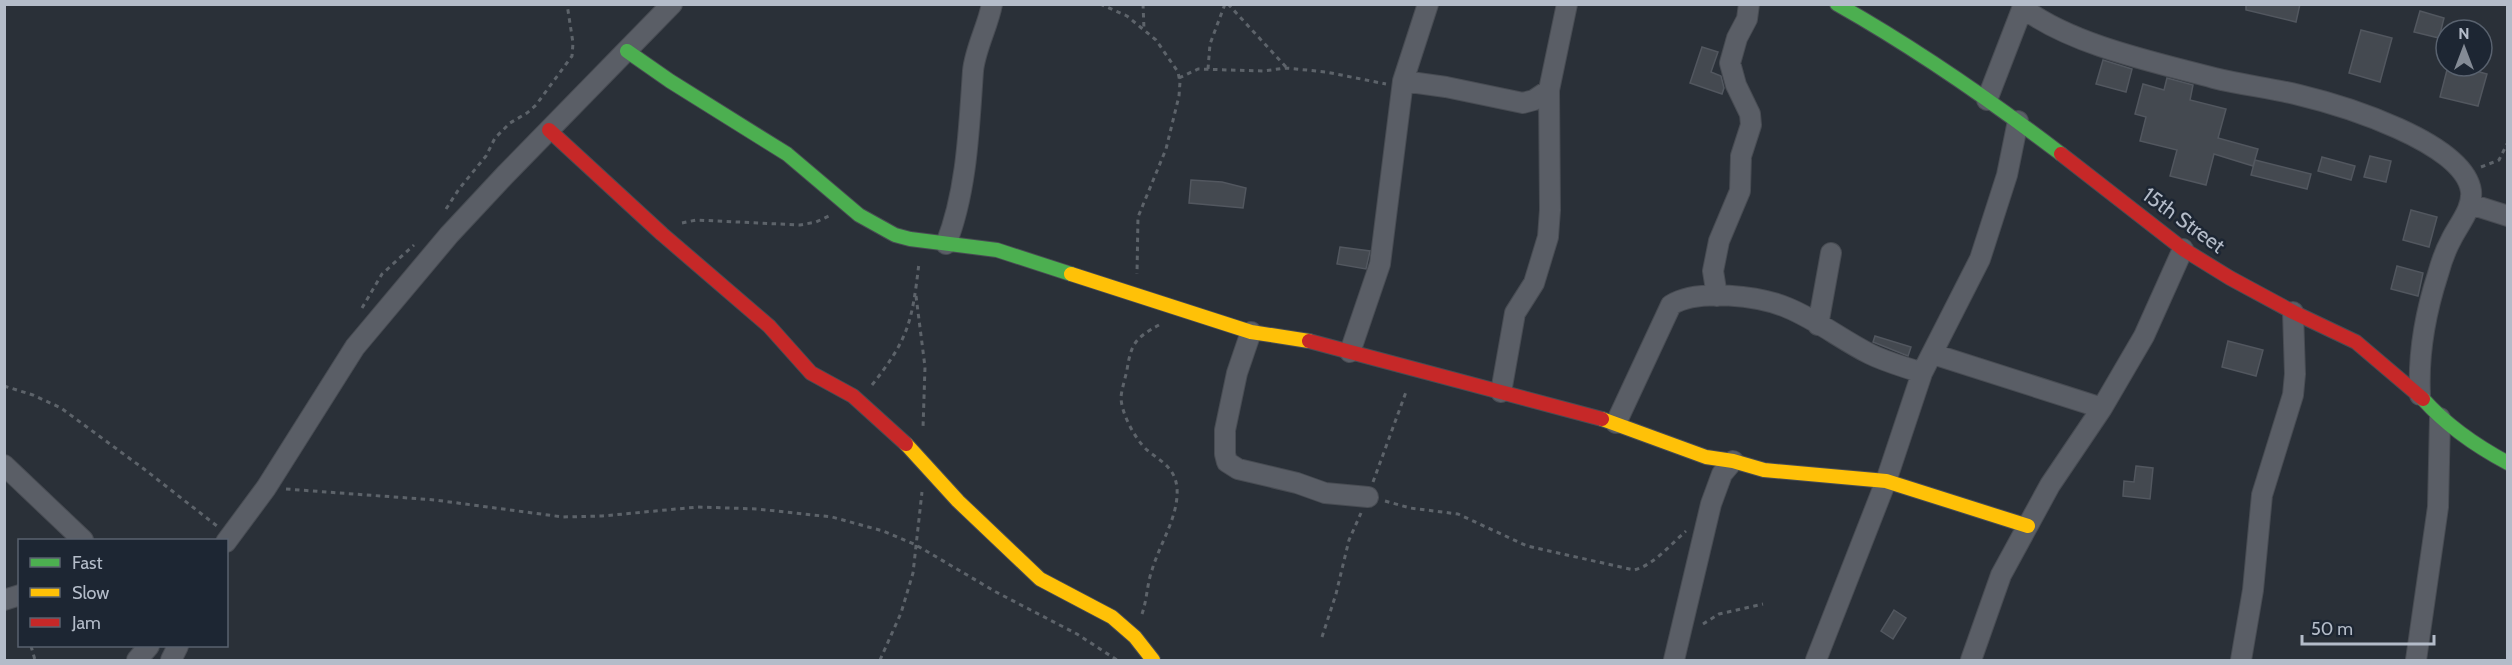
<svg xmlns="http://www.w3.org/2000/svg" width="2512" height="665" font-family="Cabin,sans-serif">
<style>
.building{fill:#444950;stroke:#52575f;stroke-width:1.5}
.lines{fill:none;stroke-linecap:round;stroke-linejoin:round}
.street-casing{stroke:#484c53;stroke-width:22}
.fast-casing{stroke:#484c53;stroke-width:16}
.slow-casing{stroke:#484c53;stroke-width:16}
.jam-casing{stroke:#484c53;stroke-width:16}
.path{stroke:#5d636a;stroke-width:3;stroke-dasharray:4.5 4.5;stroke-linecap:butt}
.street{stroke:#5a5e66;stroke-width:20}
.fast{stroke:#4caf50;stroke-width:14}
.slow{stroke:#ffc107;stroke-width:14}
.jam{stroke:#c62828;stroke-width:14}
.labels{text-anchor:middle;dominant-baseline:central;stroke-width:5;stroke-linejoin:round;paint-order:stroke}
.street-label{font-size:21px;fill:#b4bcc9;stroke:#1d2633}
</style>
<rect width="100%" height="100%" fill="#2a3038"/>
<!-- building -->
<path class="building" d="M2246,4h54l-4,18 -50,-12z
M2420,11l24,7 -5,20 -25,-6z
M2361,30l31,8 -12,44 -31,-9z
M1702,47l16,5 -7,20 10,4 3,12 -2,6 -32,-11z
M2103,60l29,9 -6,23 -30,-8z
M2448,66h10l29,8 -9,32 -38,-9z
M2167,78l26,7 -3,15 36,9 -8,29 40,11 -5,17 -39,-12 -8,31 -36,-9 7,-26 -37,-9 6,-24 -11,-3 8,-30 21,6z
M2370,156l21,5 -5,21 -22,-5z
M2322,157l33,9 -4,14 -33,-9z
M2255,160l56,14 -4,15 -56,-14z
M1191,180l31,2 24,6 -3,20 -54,-5z
M2411,210l26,7 -8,30 -26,-7z
M1340,247l30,4 -4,18 -29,-5z
M2397,266l26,7 -5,23 -27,-7z
M1875,336l36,11 -3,9 -35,-14z
M2228,341l35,9 -7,26 -34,-9z
M2136,466l17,2 -3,31 -27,-3 1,-15 10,1z
M1894,610l12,8 -13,21 -12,-8z"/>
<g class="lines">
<!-- street casing -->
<g class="street-casing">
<path id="street" d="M2023,8c49,37 131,54 191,70 28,7 57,10 85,17 42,10 165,47 172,96 2,18 -13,34 -20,49 -6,11 -10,23 -13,34 -13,40 -20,79 -18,121
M1403,81l43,6 77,16 11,-3 15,-10 18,-86
M1987,100l37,-96
M2470,204l38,12
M946,244c21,-53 23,-116 27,-173 2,-22 15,-45 19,-67
M1717,296l-4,-25 6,-30 21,-50 1,-35 10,-31 -1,-11 -14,-29 -6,-22 7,-25 10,-19 2,-15
M1818,325l13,-72
M1251,332l-14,41 -12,57v24l2,8 11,7 59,14 28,10 43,4
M1350,352l30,-88 23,-183 25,-77
M1933,354l169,54
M1501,392l14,-79 19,-30 14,-46 2,-27 -1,-120
M1616,423l55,-118c27,-17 89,-9 117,3 29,12 54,32 82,46 16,8 35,13 52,19
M4,465l79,75
M226,542l40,-54 89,-141 94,-112 56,-60 167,-171
M4,600l16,-5
M137,660l12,-14
M171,660l7,-14
M1674,660l37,-156 11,-30 11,-13
M1816,660l70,-179 36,-108 58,-114 27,-84 11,-54
M1971,660l30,-85 49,-90 52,-77 42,-72 39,-87
M2241,660l12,-70 9,-95 31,-100 2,-21 -2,-62
M2416,660l22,-153 2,-89"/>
</g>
<!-- fast casing -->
<g class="fast-casing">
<path id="fast" d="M1837,4c78,44 153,96 224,150
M627,51l43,30 117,73 72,61 36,20 15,4 87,11 74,24
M2423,399c24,27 53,47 85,64"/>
</g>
<!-- slow casing -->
<g class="slow-casing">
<path id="slow" d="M1071,274l180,58 58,9
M1602,419l104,38 27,4 31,9 122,11 142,45
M906,444l52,57 82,78 72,38 23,20 18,23"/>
</g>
<!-- jam casing -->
<g class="jam-casing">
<path id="jam" d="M549,130l113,104 107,92 42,47 42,23 53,48
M2061,154l122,95 47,29 63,34 63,30 67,57
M1309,341l293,78"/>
</g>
<!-- path -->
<path class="path" d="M1100,4l27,12 29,24 22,32 2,10 -1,14 -13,53 -28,68 -1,57
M1143,4l1,25
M1228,4l58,63
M1208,69l2,-25 15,-40
M1179,78l19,-9 65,2 23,-3 40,4 60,12
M2481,167l18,-7 9,-18
M446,209l13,-20 27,-33 9,-18 15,-15 17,-10 9,-8 36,-49 1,-13 -6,-39
M682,223l14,-3 104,5 16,-3 13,-6
M916,296l9,71 -2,61
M362,308l20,-34 32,-29
M872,385c37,-47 40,-63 47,-122
M4,386l29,9 28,13 83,61 73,57
M1373,482l33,-90
M286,489l149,11 128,17 39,-1 96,-9 59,2 75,8 51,14 33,14 80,47 81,42 40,26
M1385,501l25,7 48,6 69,32 107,24c20,-5 36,-25 52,-39
M1142,614c5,-14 5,-30 10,-44 8,-27 27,-54 25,-82 -2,-21 -17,-27 -30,-38 -12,-11 -26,-37 -26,-53 1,-9 4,-18 6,-27 4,-26 8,-32 32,-45
M1703,624l16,-10 44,-10
M1322,637l14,-43 13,-54 12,-27
M31,646l4,14
M880,660l21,-47 12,-40 9,-81"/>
<!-- street -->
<use href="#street" class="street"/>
<!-- fast -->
<use href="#fast" class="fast"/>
<!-- slow -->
<use href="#slow" class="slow"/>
<!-- jam -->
<use href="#jam" class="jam"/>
</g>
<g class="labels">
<!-- street labels -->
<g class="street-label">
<text transform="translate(2184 220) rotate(36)">15th Street</text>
</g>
</g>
<!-- border -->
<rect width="2512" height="665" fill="none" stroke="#b4bcc9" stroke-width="12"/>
<!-- legend -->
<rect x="18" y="539" width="210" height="108" fill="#1d2633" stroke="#59626f" stroke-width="1.5"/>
<rect x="30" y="558" width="30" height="9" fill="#4caf50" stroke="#59626f" stroke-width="1.5"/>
<text x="72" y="569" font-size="18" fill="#b4bcc9">Fast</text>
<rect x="30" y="588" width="30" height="9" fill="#ffc107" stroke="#59626f" stroke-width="1.5"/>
<text x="72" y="599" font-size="18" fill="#b4bcc9">Slow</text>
<rect x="30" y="618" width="30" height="9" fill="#c62828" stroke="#59626f" stroke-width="1.5"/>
<text x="72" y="629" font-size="18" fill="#b4bcc9">Jam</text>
<!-- north arrow -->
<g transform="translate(2464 48)"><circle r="28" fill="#1d2633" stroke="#59626f" stroke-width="1.5"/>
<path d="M0-4.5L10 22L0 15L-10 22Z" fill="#848b96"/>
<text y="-9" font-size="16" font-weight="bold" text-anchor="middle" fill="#b4bcc9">N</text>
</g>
<!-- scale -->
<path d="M2302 635v9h132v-9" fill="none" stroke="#b4bcc9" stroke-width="3"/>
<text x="2311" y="635" font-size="18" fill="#b4bcc9" stroke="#1d2633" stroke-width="4.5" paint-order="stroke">50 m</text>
</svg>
